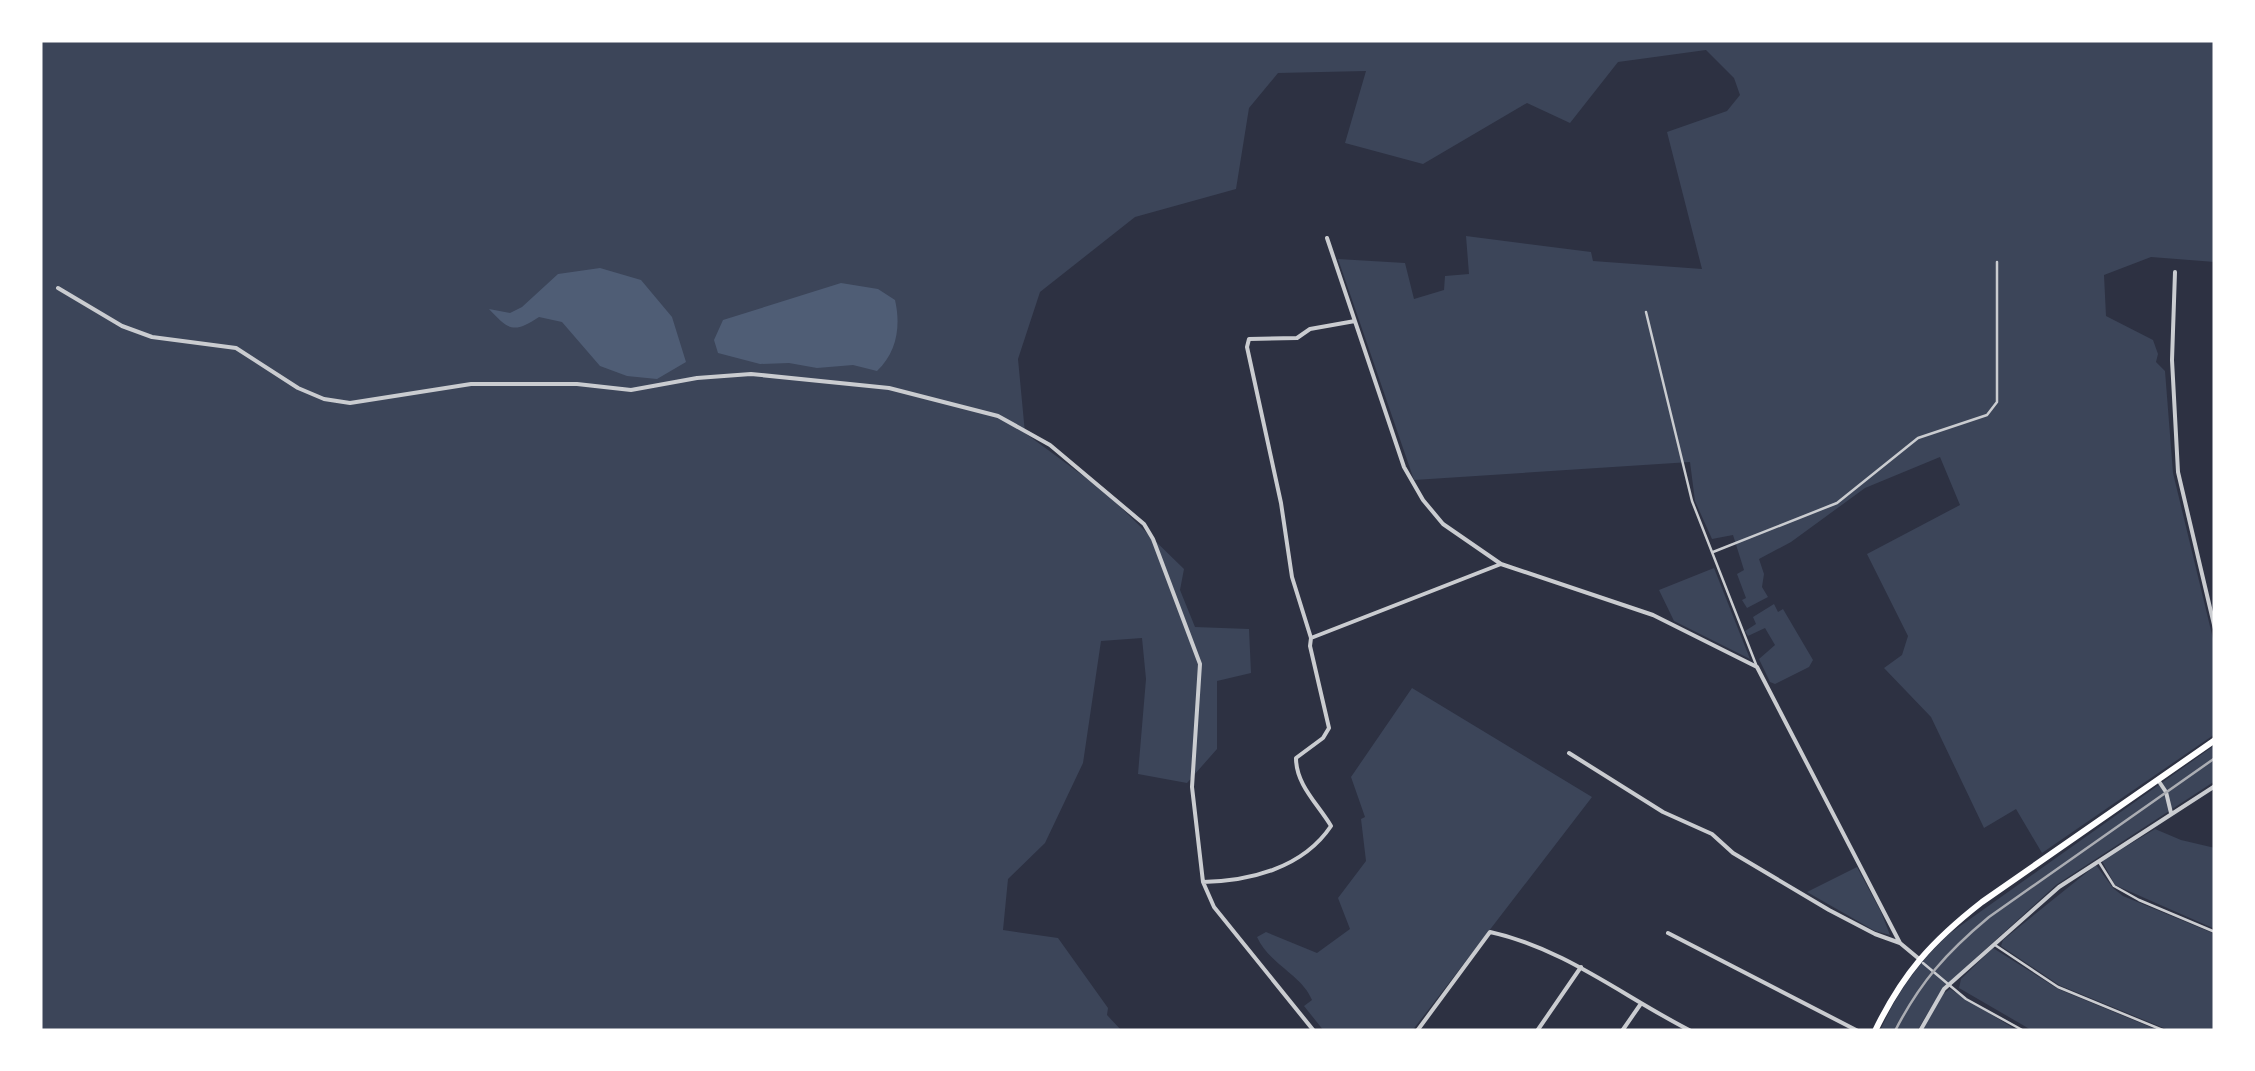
<svg xmlns="http://www.w3.org/2000/svg" width="2255" height="1071" font-family="Raleway,sans-serif">
<style>
.green{fill:#3c4559}
.water{fill:#4f5d75}
.lines{fill:none;stroke-linecap:round;stroke-linejoin:round}
.service{stroke:#caccd0;stroke-width:2.5}
.minor{stroke:#caccd0;stroke-width:4}
.secondary{stroke:#fff;stroke-width:6}
.tram{stroke:#abadb3;stroke-width:2.5}
</style>
<rect width="100%" height="100%" fill="#2d3142"/>
<!-- green -->
<path class="green" d="M40,40h2175v222l-64,-5 -47,18 2,41 47,24 5,14 -2,8 9,9 8,102 42,174v87l-173,119 -26,-44 -32,19 -53,-111 -47,-49 18,-13 6,-19 -41,-82 93,-49 -20,-48 -75,31 -74,54 -32,17 5,15 -2,13 6,10 -21,11 -5,-8 4,-2 -9,-24 7,-4 -11,-35 -21,4 -17,-38 -5,-39 -276,18 -76,-221 67,4 9,36 30,-9 1,-14 24,-2 -3,-38 125,16 2,9 109,8 -35,-137 60,-21 13,-16 -6,-17 -28,-28 -88,12 -48,61 -43,-20 -104,61 -78,-21 21,-72 -88,2 -29,35 -13,81 -101,28 -95,75 -22,67 7,74 80,59 79,77 -4,21 15,37 54,2 2,44 -34,8v68l-30,34 -49,-9 8,-95 -4,-41 -41,3 -18,122 -38,80 -37,36 -5,51 55,8 50,70 -1,7 15,16h-1082z
M1714,568l36,91 -76,-38 -15,-31z
M1774,604l4,8 5,-3 30,51 -4,7 -34,17 -5,-2 -11,-23 16,-14 -10,-17 -17,8 -3,-5 11,-7 -3,-7z
M1412,688l180,109 -180,234h-88l-20,-25 8,-6c-10,-25 -43,-36 -55,-63l9,-5 51,21 33,-24 -12,-31 28,-37 -5,-42 4,-2 -14,-40z
M2215,745v36l-159,104 -113,103 -26,43h-37c16,-37 39,-69 69,-97z
M2155,829l26,11 34,8v81l-100,-44 -13,-24z
M2096,865l17,23 10,8 92,38v97h-44l-112,-46 -58,-39 2,-6z
M1857,867l24,45 9,23 -15,-4 -68,-39z
M1993,948l65,41 102,42h-127l-74,-43 2,-9z
M1950,989l68,42h-96l21,-37z"/>
<!-- water -->
<path class="water" d="M600,268l41,12 31,37 14,45 -29,17 -30,-3 -27,-10 -38,-44 -23,-5c-26,17 -30,13 -50,-8l21,4 12,-6 36,-33z
M841,283l37,6 17,11c6,26 2,52 -18,71l-24,-6 -36,3 -28,-5 -29,1 -42,-11 -4,-13 9,-20z"/>
<g class="lines">
<!-- service -->
<path class="service" d="M1646,312l46,189 65,166
M1713,552l124,-49 81,-65 69,-23 10,-13v-140
M2099,862l15,24 25,14 76,32
M1995,945l63,42 107,44
M1923,963l43,36 58,32"/>
<!-- minor -->
<path class="minor" d="M1327,238l77,229 19,33 20,24 58,40 152,51 104,52 143,276 18,15
M2175,272l-3,88 6,112 37,157
M58,288l64,38 30,11 84,11 62,40 26,11 26,4 121,-19h106l54,6 66,-12 54,-4 138,14 109,28 52,29 94,79 9,15 47,125 -8,123 11,95 11,25 100,124
M1311,638l190,-74
M1569,753l94,59 49,22 21,19 96,57 46,24 25,9
M2158,780l8,12 5,21
M1203,882c47,-1 100,-14 128,-56 -13,-22 -35,-41 -35,-68l27,-20 6,-10 -19,-82 1,-8 -19,-61 -11,-74 -34,-156 2,-8 48,-1 13,-9 45,-8
M1668,933l190,98
M1417,1031l73,-99c74,16 134,65 201,99
M1537,1031l44,-64
M1622,1031l18,-26
M1920,1031l24,-42 115,-102 156,-101"/>
<!-- secondary -->
<path class="secondary" d="M1875,1031c28,-58 57,-90 107,-129l233,-162"/>
<!-- tram -->
<path class="tram" d="M1895,1031c25,-49 52,-79 94,-114l226,-159"/>
</g>
<!-- border -->
<rect width="2255" height="1071" fill="none" stroke="#ffffff" stroke-width="85"/>
</svg>
